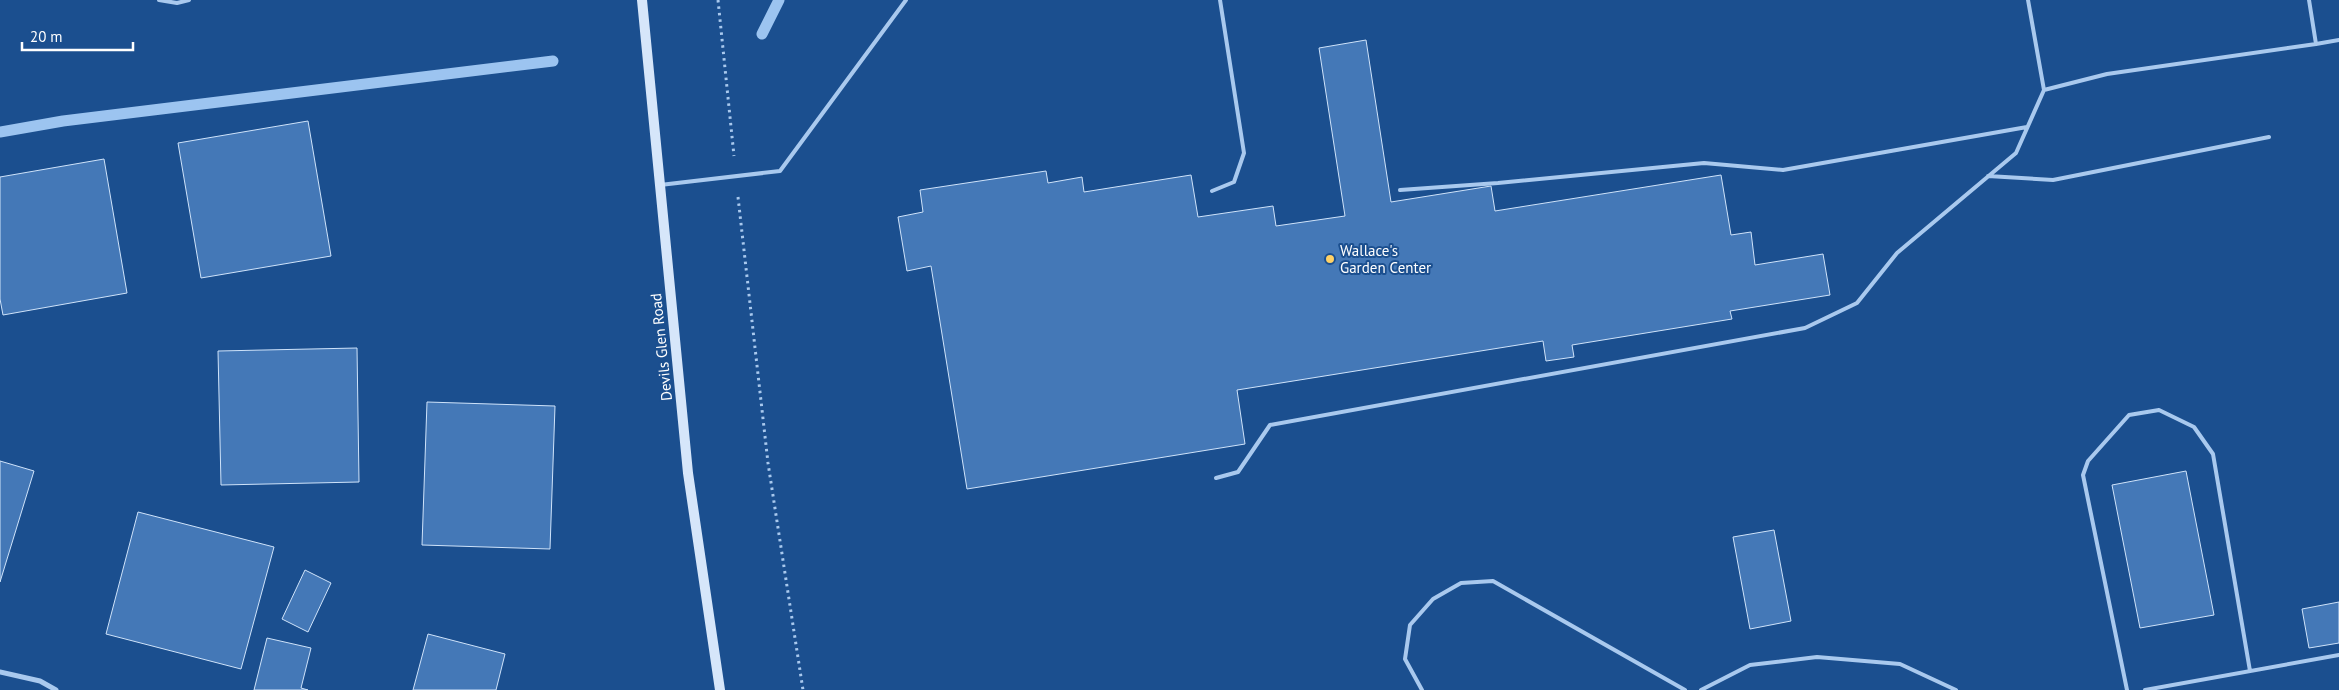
<svg xmlns="http://www.w3.org/2000/svg" width="2339" height="690" font-family="'PT Sans',sans-serif">
<style>
.lines{fill:none;stroke-linecap:round;stroke-linejoin:round}
.stream{stroke:#9cc4f0;stroke-width:11}
.building{fill:#4478b7;stroke:#cfe3fa}
.path{stroke:#a9c9ee;stroke-width:3;stroke-dasharray:2.5 4;stroke-linecap:butt}
.lane{stroke:#a9c9ee;stroke-width:4}
.street{stroke:#a9c9ee;stroke-width:5}
.secondary{stroke:#d6e6fa;stroke-width:10}
.poi-dot{fill:#ffd166;stroke:#1b4f8f;stroke-width:2}
.labels{text-anchor:middle;dominant-baseline:central;stroke-width:4;stroke-linejoin:round;paint-order:stroke}
.poi-label{font-size:15px;fill:#fff;stroke:#1b4f8f;text-anchor:start}
.street-label{font-size:15px;fill:#fff;stroke:#1b4f8f}
</style>
<rect width="100%" height="100%" fill="#1b4f8f"/>
<g class="lines">
<!-- stream -->
<path class="stream" d="M762,34l17,-34
M0,132l63,-11 490,-60"/>
</g>
<!-- building -->
<path class="building" d="M1366,40l25,162 100,-16 4,25 226,-36 10,60 20,-3 4,33 68,-11 7,41 -100,16 2,8 -160,26 2,12 -28,4 -3,-20 -306,49 8,54 -278,45 -36,-223 -24,5 -9,-54 25,-5 -3,-22 126,-19 2,12 34,-6 2,15 107,-17 7,42 75,-11 3,20 69,-10 -26,-168z
M308,121l23,135 -130,22 -23,-135z
M104,159l23,134 -124,22 -3,-16v-122z
M357,348l2,134 -138,3 -3,-134z
M427,402l128,4 -5,143 -128,-4z
M0,461l34,10 -34,111z
M2186,471l28,144 -74,13 -28,-143z
M138,512l136,35 -33,122 -135,-35z
M1774,530l17,91 -41,8 -17,-92z
M305,570l26,13 -23,49 -26,-13z
M2339,602v41l-30,5 -7,-39z
M428,634l77,20 -9,36h-83z
M267,638l44,10 -10,40 7,2h-54z"/>
<g class="lines">
<!-- path -->
<path class="path" d="M718,0l16,156
M738,197l30,266 35,227"/>
<!-- lane -->
<path class="lane" d="M159,0l18,3 12,-3
M2316,44l23,-4
M2044,90l63,-16 209,-30 -7,-44
M1988,176l65,4 216,-43
M660,185l120,-14 126,-171
M1400,190l98,-7 206,-20 79,7 244,-43
M1212,191l22,-9 10,-29 -24,-153
M1216,478l22,-6 32,-47 535,-97 52,-25 40,-50 119,-100 28,-63 -16,-90
M1422,690l-17,-31 5,-34 23,-26 28,-16 32,-2 192,109
M1701,690l49,-25 67,-8 83,7 56,26
M2127,690l-44,-215 5,-14 41,-46 30,-5 35,17 19,27 37,217
M2145,690l194,-35"/>
<!-- street -->
<path class="street" d="M0,672l40,9 16,9"/>
<!-- secondary -->
<path class="secondary" d="M642,0l46,473 32,217"/>
</g>
<!-- markers -->
<circle class="poi-dot" cx="1330" cy="259" r="5"/>
<g class="labels">
<!-- poi labels -->
<g class="poi-label">
<text x="1340" y="250">Wallace's<tspan x="1340" dy="17">Garden Center</tspan></text>
</g>
<!-- street labels -->
<g class="street-label">
<text transform="translate(661 347) rotate(-96)">Devils Glen Road</text>
</g>
</g>
<!-- scale -->
<path d="M22 42v8h111v-8" fill="none" stroke="#ffffff" stroke-width="2.5"/>
<text x="30" y="42" font-size="15" fill="#ffffff" stroke="#1b4f8f" stroke-width="4" paint-order="stroke">20 m</text>
</svg>
